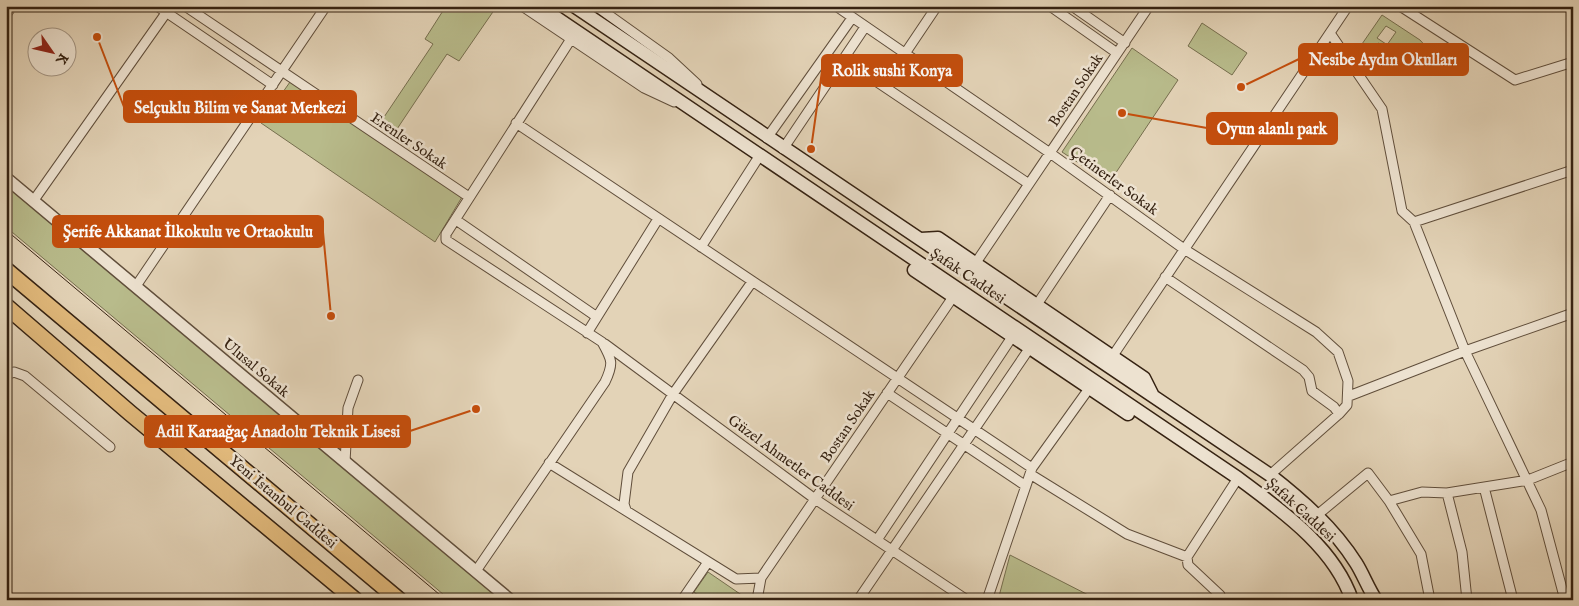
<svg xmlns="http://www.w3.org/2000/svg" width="1579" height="606" font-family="'IM FELL English',serif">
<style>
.green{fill:#b8bb8b;stroke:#766e4e}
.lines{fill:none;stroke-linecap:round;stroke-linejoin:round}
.minor-casing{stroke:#604e3b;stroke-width:11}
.tertiary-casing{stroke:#604e3b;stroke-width:14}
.secondary-casing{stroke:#352212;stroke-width:15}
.trunk-casing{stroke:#352212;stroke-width:18}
.minor{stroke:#ede2d0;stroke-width:9}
.tertiary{stroke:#ede2d0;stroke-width:11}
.secondary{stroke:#ede2d0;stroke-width:12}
.trunk{stroke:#e2ba7c;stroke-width:15}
.tram{stroke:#352212;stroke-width:1}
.labels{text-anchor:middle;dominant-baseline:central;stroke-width:5;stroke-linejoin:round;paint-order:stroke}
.street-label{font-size:15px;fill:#352212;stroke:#ede2d0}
.leader{fill:none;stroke:#c44e0d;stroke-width:2}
.callout-dot{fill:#c44e0d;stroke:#ede2d0;stroke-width:2}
.callout{fill:#c44e0d;stroke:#c44e0d;stroke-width:2}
.callout-label{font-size:16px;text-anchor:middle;font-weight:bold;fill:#fff}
</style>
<rect width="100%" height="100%" fill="#e3d3b7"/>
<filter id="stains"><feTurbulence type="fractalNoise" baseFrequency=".004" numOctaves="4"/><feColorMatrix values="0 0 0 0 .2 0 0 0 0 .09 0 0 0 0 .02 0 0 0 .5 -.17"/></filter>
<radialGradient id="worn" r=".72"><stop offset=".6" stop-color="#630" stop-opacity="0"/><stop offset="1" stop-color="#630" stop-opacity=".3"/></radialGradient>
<!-- green -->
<path class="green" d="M446,6h51l-38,55 -12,-7 -54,81 -15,-9 55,-82 -8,-5z
M1382,15l38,25 9,10 -23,20 -11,-9 -2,2 -13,-8 16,-23 -10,-6 -9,12 9,6 -2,2 -6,-3 -6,7 -10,-6z
M1202,23l45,30 -15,22 -44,-29z
M1132,48l46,32 -69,103 -47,-31z
M290,82l172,115 -27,45 -174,-119z
M6,184l496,416h-52l-444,-373z
M1010,555l88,45h-100z
M708,572l38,26 -1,2h-41l-10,-8z"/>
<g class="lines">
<!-- minor casing -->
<g class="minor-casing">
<path id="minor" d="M157,6l116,79
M185,6l284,191
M522,6l122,82 30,14
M596,6l73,52 28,26
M836,6l214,147 134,96 132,83 22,20 10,29 -1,24 -8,9 -69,61
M1050,6l67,47
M1072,6l53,37
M1400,6l115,74 58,-18
M6,15l6,-9
M1330,33l52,76 20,102 12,11 159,-52
M904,55l33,-49
M843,59l186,125
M516,123l516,345
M767,138l85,-120
M783,149l82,-122
M34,200l132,-187
M456,220l141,97
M1414,222l51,129 76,159 24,90
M701,247l59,-92
M975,264l174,-258
M1165,277l138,93 6,7 3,14 22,16 5,7
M136,286l190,-280
M1036,306l74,-111
M587,333l71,-114
M605,344l210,155 152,101
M1112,357l236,-351
M6,375l8,-3 11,4 85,71
M887,393l139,93
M1349,396l116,-45 108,-38
M345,462l3,-54 10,-28
M549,463l187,116 25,-1
M1030,474l97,60 60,23
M1484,487l29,113
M1447,493l15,59 5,48
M1389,501l32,53 9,46
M626,510l-2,-6 4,-32 45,-78 79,-112
M1316,516l52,-43 21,28 33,-9 25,1 81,-13 45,-18
M877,540l135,-203
M476,571l129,-189c9,-19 7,-22 -3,-40l-156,-102v-6l125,-195
M682,600l26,-38
M757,600l4,-22 192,-281
M858,600l171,-251
M987,600l45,-132 56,-78
M1221,600l-1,-5 -32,-30 -1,-8 51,-79"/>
</g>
<!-- tertiary casing -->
<g class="tertiary-casing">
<path id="tertiary" d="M6,178l504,422"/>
</g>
<!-- secondary casing -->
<g class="secondary-casing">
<path id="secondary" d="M539,6l699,472c44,33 96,69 114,122
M574,6l696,469c32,25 64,53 86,88 7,11 12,25 20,37
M921,239l17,-1 206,140 9,18
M914,270l214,144"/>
</g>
<!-- trunk casing -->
<g class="trunk-casing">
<path id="trunk" d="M6,270l393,330
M6,306l124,107 225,187"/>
</g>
<!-- minor -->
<use href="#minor" class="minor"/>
<!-- tertiary -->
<use href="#tertiary" class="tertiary"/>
<!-- secondary -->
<use href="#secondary" class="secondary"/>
<!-- trunk -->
<use href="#trunk" class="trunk"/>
<!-- tram -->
<path class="tram" d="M6,230l440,370"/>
</g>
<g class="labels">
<!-- street labels -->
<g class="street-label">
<text transform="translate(1076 90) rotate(-56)">Bostan Sokak</text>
<text transform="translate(409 141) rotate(34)">Erenler Sokak</text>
<text transform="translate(1114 181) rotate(36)">Çetinerler Sokak</text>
<text transform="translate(968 276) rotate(34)">Şafak Caddesi</text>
<text transform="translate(256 368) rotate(40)">Ulusal Sokak</text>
<text transform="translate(848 426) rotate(-56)">Bostan Sokak</text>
<text transform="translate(791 463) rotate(36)">Güzel Ahmetler Caddesi</text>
<text transform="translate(283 502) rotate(40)">Yeni İstanbul Caddesi</text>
<text transform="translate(1301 510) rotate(42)">Şafak Caddesi</text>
</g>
</g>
<!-- callouts -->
<path class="leader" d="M1241 87L1299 59M811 149L822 71M97 37L124 107M1122 113L1207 128M331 316L323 232M476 409L410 431"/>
<g class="callout-dot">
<circle cx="1241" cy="87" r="5"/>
<circle cx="811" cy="149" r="5"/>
<circle cx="97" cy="37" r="5"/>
<circle cx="1122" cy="113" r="5"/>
<circle cx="331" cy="316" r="5"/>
<circle cx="476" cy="409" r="5"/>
</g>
<g class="callout">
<rect x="1299" y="44" width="169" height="31" rx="5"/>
<rect x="822" y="55" width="140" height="31" rx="5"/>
<rect x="124" y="91" width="232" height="31" rx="5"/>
<rect x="1207" y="113" width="130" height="31" rx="5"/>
<rect x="53" y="216" width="270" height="31" rx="5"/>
<rect x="145" y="416" width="265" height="31" rx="5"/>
</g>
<g class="callout-label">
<text x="1383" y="65">Nesibe Aydın Okulları</text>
<text x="892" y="76">Rolik sushi Konya</text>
<text x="240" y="113">Selçuklu Bilim ve Sanat Merkezi</text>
<text x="1272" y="134">Oyun alanlı park</text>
<text x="188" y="237">Şerife Akkanat İlkokulu ve Ortaokulu</text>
<text x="278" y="437">Adil Karaağaç Anadolu Teknik Lisesi</text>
</g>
<!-- margin -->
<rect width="1579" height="606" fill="none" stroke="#e3d3b7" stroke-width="25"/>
<rect x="8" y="8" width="1564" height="591" fill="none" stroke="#352212" stroke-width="2.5"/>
<rect x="12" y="12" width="1554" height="581" fill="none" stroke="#352212"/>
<!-- north arrow -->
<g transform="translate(52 52) rotate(124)"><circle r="24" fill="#ede2d0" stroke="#a39584"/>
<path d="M0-4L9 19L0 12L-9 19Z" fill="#8f2418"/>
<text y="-8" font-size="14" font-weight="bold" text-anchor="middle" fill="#352212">K</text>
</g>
<rect width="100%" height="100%" filter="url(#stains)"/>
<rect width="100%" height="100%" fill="url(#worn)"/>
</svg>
